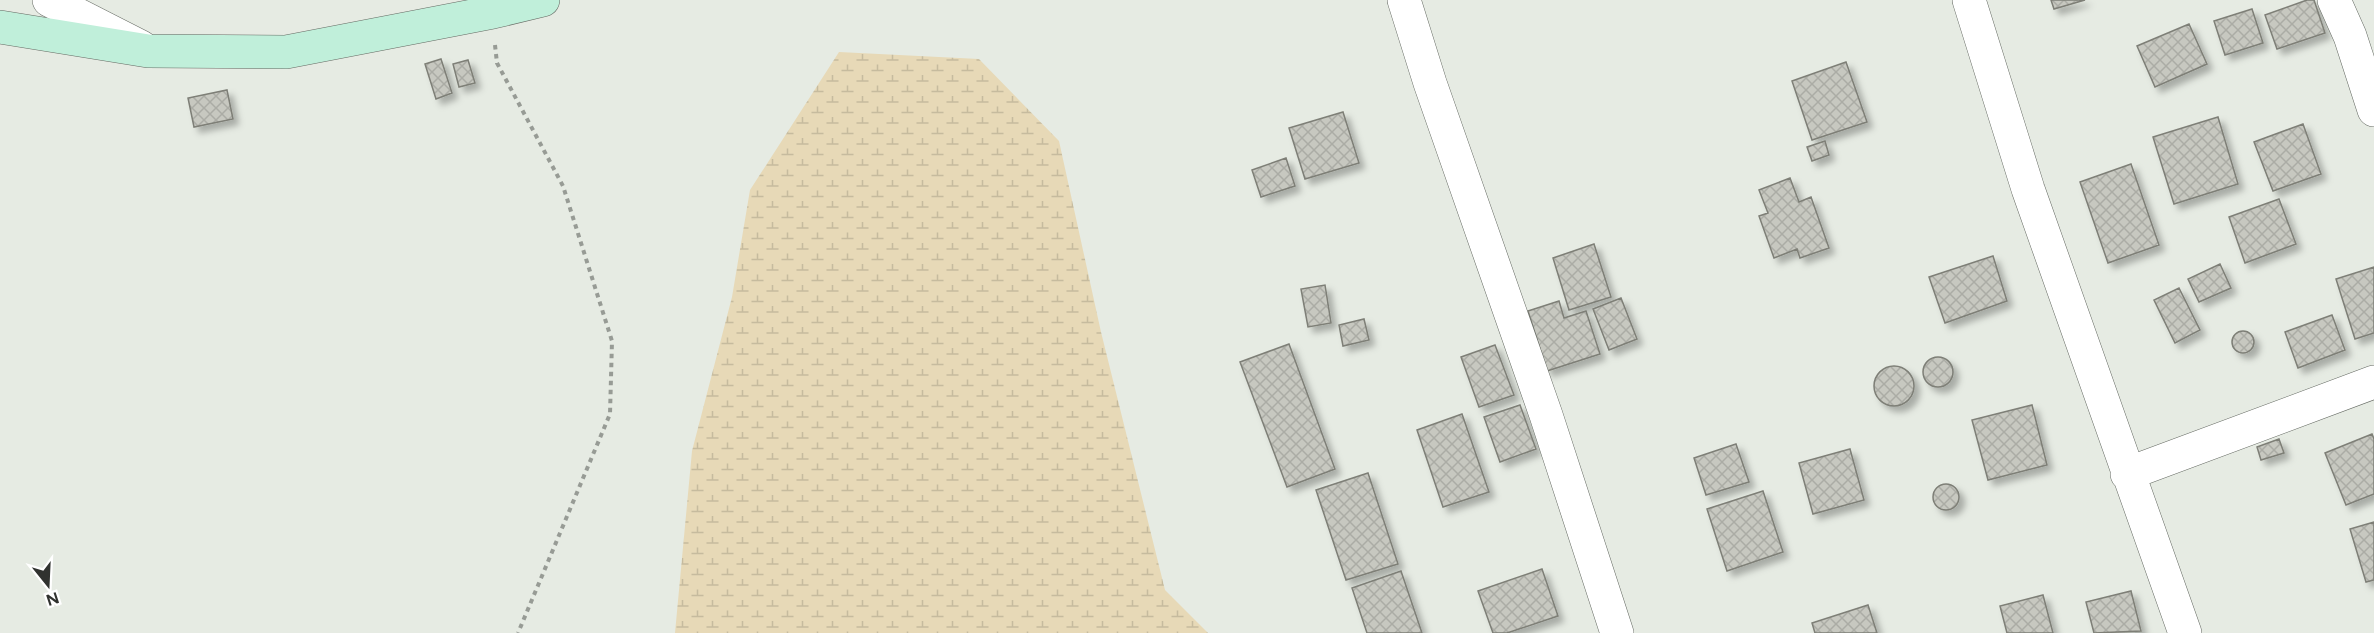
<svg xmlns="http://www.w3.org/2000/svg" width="2374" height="633" font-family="Figtree,sans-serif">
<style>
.wetland{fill:url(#wetland-marsh)}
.building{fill:url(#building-cross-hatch);stroke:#7e7f77;stroke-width:1.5;filter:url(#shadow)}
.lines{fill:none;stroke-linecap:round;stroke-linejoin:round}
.street-casing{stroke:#656a63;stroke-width:34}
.secondary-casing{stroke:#656a63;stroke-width:34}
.path{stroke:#979b95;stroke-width:4;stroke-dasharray:4.5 4.5;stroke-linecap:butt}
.street{stroke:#fff;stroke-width:33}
.secondary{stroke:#c0efda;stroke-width:33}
</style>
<defs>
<pattern id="wetland-marsh" width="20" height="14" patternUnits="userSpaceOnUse" patternTransform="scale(1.5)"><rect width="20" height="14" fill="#e7d9b7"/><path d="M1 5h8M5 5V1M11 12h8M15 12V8" fill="none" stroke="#c6bb9e"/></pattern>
<pattern id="building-cross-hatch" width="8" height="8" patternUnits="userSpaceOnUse" patternTransform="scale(1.5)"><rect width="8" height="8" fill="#c7c8c0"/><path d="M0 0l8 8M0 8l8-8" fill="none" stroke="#abaca5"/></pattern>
<filter id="shadow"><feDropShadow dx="5.5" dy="5.5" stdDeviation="3" flood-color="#0004"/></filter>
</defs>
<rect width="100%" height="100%" fill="#e6ebe3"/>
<!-- wetland -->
<path class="wetland" d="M839,52l140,7 80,82 42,191 64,258 43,43h-533l17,-182 40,-154 18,-107z"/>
<!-- building -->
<path class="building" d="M2051,0h34l-31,9z
M2307,0h7l11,33 -48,16 -12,-34z
M2252,9l11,34 -38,12 -11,-34z
M2189,24l18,40 -52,23 -18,-41z
M441,59l11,34 -16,6 -11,-35z
M468,60l7,23 -16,4 -6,-23z
M1846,62l21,60 -55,18 -20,-59z
M227,90l6,29 -39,8 -6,-29z
M1343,112l16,51 -54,16 -16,-51z
M2218,117l20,67 -64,20 -21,-67z
M2303,124l18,50 -48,17 -19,-49z
M1825,141l4,14 -17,6 -5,-14z
M1286,158l9,28 -34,11 -9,-27z
M2131,164l28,81 -51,18 -28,-81z
M1790,178l9,24 12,-5 18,51 -29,10 -3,-9 -23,9 -15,-42 9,-3 -9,-23z
M2279,199l17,45 -51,19 -16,-46z
M1594,244l17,53 -42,13 -16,-52z
M1993,256l14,45 -62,22 -16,-46z
M2220,264l11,24 -32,14 -11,-23z
M2374,267v66l-19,6 -19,-60z
M1325,285l6,38 -23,4 -7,-38z
M2179,288l21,42 -25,13 -21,-43z
M1621,298l16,41 -28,11 -16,-41z
M1559,301l5,17 22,-7 14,43 -53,17 -19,-60z
M2332,315l13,35 -47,18 -13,-36z
M1364,319l5,21 -26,6 -4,-21z
M2232 342a11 11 0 1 1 22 0a11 11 0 1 1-22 0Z
M1289,344l46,125 -48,18 -47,-125z
M1495,345l19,50 -35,12 -18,-50z
M1923 372a15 15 0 1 1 30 0a15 15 0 1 1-30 0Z
M1874 386a20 20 0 1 1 40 0a20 20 0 1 1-40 0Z
M1520,405l16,44 -36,13 -16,-45z
M2032,405l15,60 -59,15 -16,-60z
M1462,414l27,78 -46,15 -26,-77z
M2372,434l2,5v55l-28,11 -21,-52z
M2279,439l5,14 -23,7 -4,-13z
M1736,444l13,38 -43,13 -12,-37z
M1850,449l14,51 -51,14 -14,-51z
M1368,473l30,91 -52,16 -30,-90z
M1933 497a13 13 0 1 1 26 0a13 13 0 1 1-26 0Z
M1763,491l20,61 -56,19 -20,-62z
M2374,522v58l-8,2 -16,-53z
M1542,569l16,47 -51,17h-14l-15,-42z
M1401,571l21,62h-55l-15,-45z
M2131,591l10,40 -47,2 -8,-31z
M2043,595l10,38h-46l-7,-27z
M1868,605l9,28h-62l-3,-10z"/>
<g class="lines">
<!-- street casing -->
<g class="street-casing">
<path id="street" d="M49,0l92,47
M1404,0l26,83 116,332 71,218
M1969,0l59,189 157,444
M2334,0l16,36 24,74
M2127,474l247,-92"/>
</g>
<!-- secondary casing -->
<g class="secondary-casing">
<path id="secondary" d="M0,27l148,24 138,1 207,-40 50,-12"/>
</g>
<!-- path -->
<path class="path" d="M495,45l2,18 66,123 49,155 -2,73 -92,219"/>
<!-- street -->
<use href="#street" class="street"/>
<!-- secondary -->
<use href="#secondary" class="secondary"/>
</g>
<!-- north arrow -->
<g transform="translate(48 585) rotate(162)" stroke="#ffffff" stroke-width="4.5" paint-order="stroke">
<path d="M0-4.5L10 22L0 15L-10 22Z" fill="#30322f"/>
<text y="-9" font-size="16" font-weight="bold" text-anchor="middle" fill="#30322f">N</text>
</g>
</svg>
